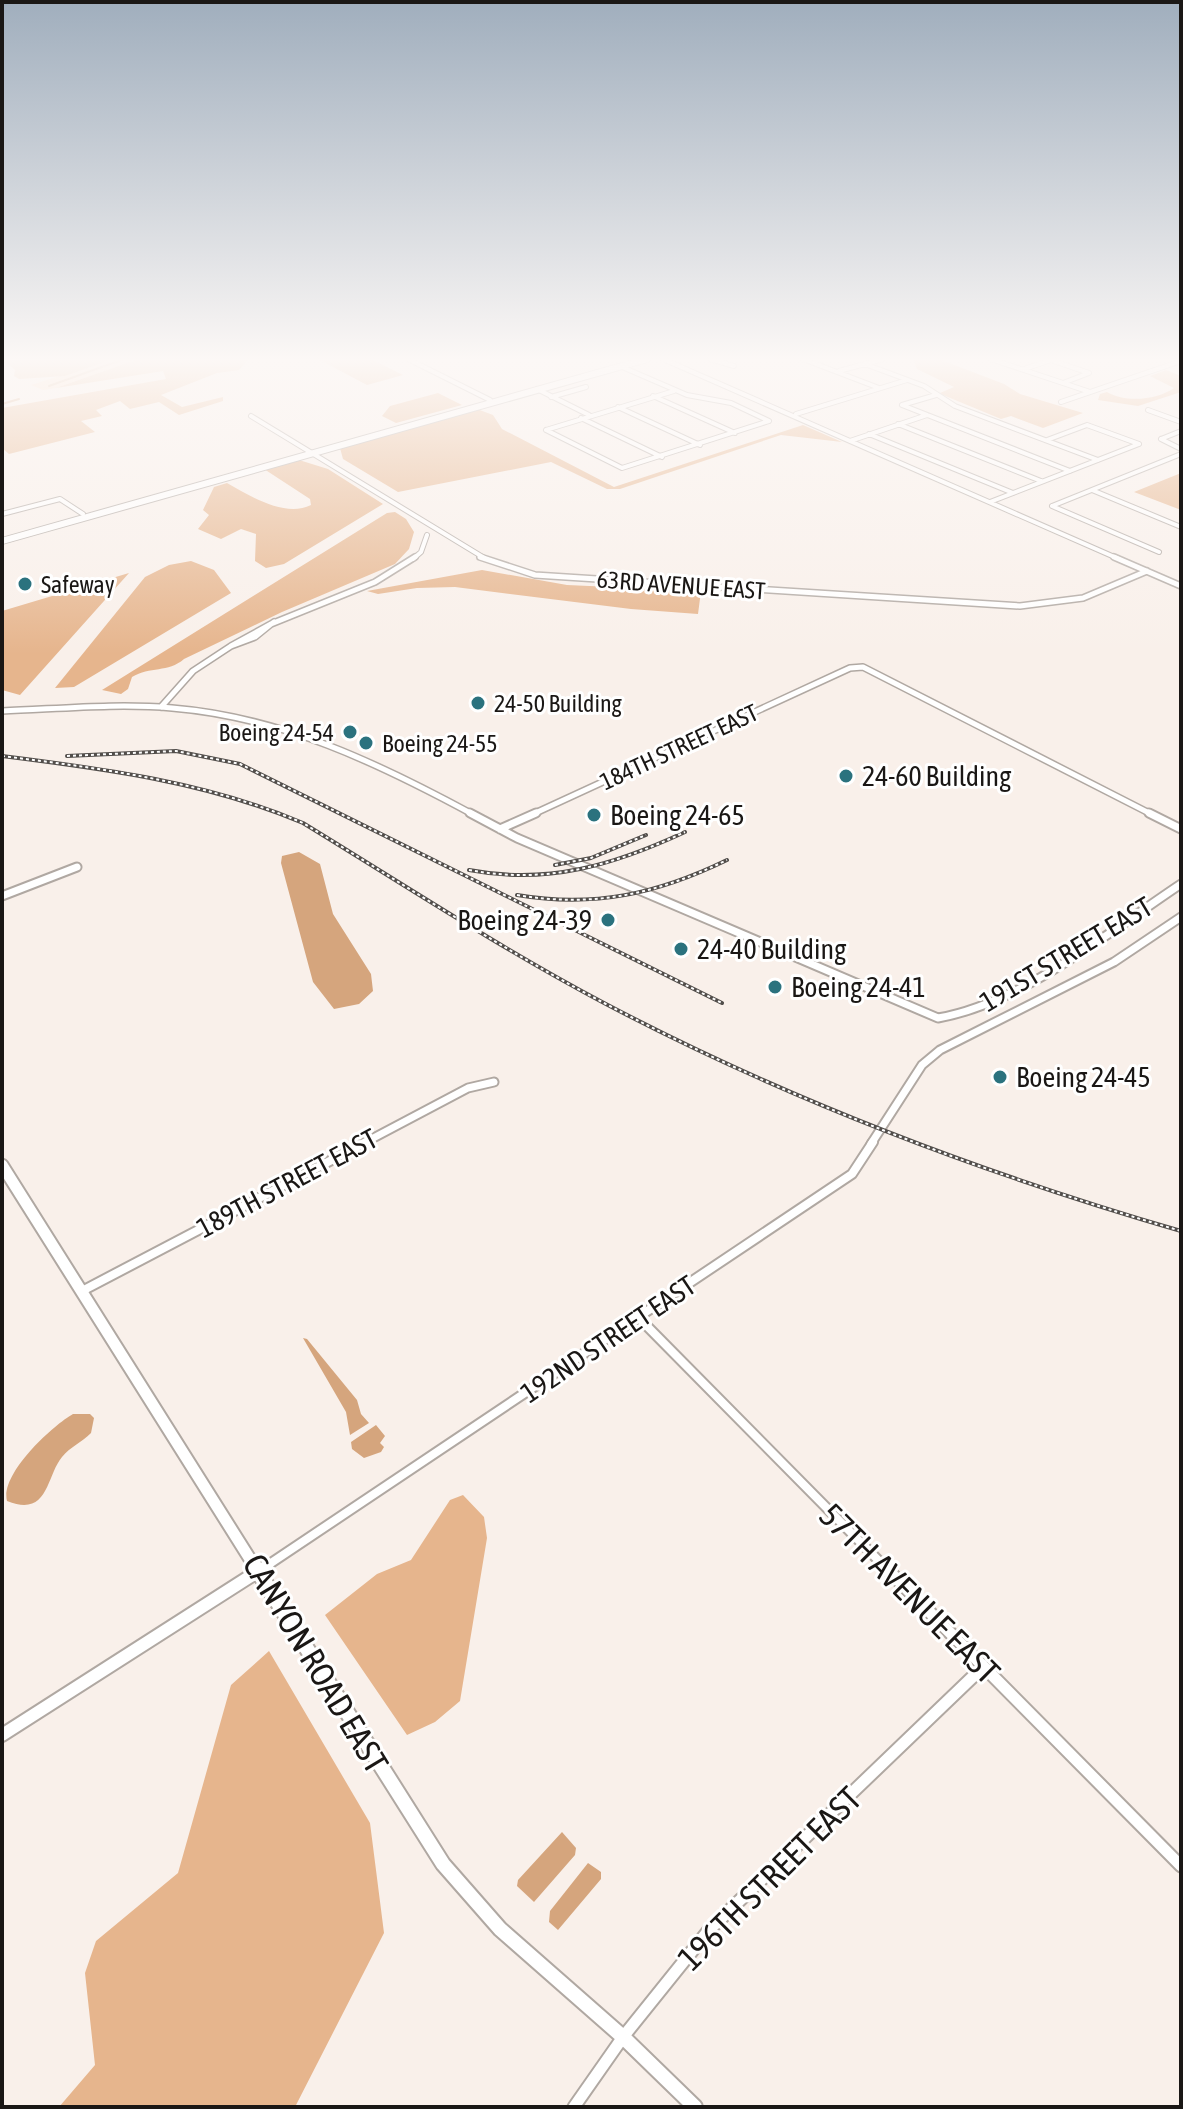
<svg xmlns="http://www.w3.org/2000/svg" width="1183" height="2109" font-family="'Asap Condensed',sans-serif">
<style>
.green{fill:#feddc2}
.forest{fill:#e6b58d}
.water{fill:#d5a57d}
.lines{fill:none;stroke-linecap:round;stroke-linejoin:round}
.stream{stroke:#d5a57d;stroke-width:2}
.minor-far4-casing{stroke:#b0a8a2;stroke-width:6}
.minor-far3-casing{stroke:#b0a8a2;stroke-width:8}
.minor-far2-casing{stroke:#b0a8a2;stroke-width:11}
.minor-far1-casing{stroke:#b0a8a2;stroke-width:12}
.minor-casing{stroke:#b0a8a2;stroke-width:15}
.tertiary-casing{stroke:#b0a8a2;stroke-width:16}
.secondary-far1-casing{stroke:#b0a8a2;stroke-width:15}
.secondary-casing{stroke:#b0a8a2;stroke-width:18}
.primary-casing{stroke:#b0a8a2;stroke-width:8}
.minor-far4{stroke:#fff;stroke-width:4}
.minor-far3{stroke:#fff;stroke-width:5}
.minor-far2{stroke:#fff;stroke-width:7}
.minor-far1{stroke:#fff;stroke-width:8}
.minor{stroke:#fff;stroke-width:11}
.tertiary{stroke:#fff;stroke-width:12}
.secondary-far1{stroke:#fff;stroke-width:11}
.secondary{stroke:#fff;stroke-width:14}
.primary{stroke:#fff;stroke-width:6}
.rail-casing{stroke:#524e4b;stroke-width:4}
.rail{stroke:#fff;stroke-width:2;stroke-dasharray:3;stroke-linecap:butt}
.poi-dot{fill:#2b727e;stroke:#fff;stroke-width:3}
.labels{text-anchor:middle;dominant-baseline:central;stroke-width:6;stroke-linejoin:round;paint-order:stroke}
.far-poi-label{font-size:24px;fill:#1a1715;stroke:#fff;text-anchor:start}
.far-street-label{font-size:24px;fill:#1a1715;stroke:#fff}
.poi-label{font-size:28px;fill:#1a1715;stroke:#fff;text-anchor:start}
.street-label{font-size:28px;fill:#1a1715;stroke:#fff}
.near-street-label{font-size:34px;fill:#1a1715;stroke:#fff}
</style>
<rect width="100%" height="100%" fill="#f9f0ea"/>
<!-- green -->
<path class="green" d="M113,359h25l-82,29 -13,2 -12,-5z"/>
<!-- forest -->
<path class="forest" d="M2,359h111l-48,17 -46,3 -5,-3 1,-6z
M138,359h111l-10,11 -22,3 -56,22 21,12 41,-10v4l-44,14 -20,-13 -29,7 -10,-8 -24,9 6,6 -21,5 14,11 -86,22 -7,-6v-40l164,-29 -3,-8 -107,17z
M318,359h53l32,16 -36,10z
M913,359h33l-2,2 60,23 16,10 63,19 -40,15 -32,-12 -10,3 -58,-24 -3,-2 14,-6 -37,-18z
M1166,370l15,6v16l-43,14 -40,-6 2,-6 7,-2c19,11 50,8 67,-4l-24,-12z
M438,393l24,12 -66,18 -14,-7 8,-10z
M477,409l16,6 9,14 112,58 189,-62 39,17 -61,-7 -161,54h-13l-56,-27 -153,30 -55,-33 -3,-11z
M299,460l29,9 55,35 -99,60 -18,4 -11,-7 1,-27 -15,-5 -20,10 -23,-10 11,-14 -6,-5 11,-23 13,-4c23,13 58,35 84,22l-1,-6 -46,-30z
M1181,473v37l-47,-18z
M395,512l11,7 8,13 -5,17 -14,15 -113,48 -98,47c-16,14 -34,7 -52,18l-4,12 -7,5 -19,-4 285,-177z
M191,561l23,9 17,23 -157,94 -19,1 90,-111 24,-12z
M482,570l85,15 134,6 -3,23 -67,-5 -176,-22 -38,1 -39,6 -11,-3z
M129,573l-109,122 -18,-5v-79z
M463,1495l21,22 3,21 -27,163 -25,21 -28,13 -82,-120 52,-41 34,-14 39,-60z
M269,1651l101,172 14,110 -89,174h-236l36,-42 -10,-92 11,-32 82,-68 53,-188z"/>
<!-- water -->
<path class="water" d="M299,852l21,12 13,50 38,60 2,17 -14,13 -25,5 -21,-27 -32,-119 1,-7z
M303,1338l4,1 50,61 4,14 8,9 -19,12 -4,-23z
M73,1414h17l4,4 -3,15c-9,9 -21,14 -29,24 -16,19 -13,61 -55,44 -7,-27 45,-75 66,-87z
M376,1425l9,11 -5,7 4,4 -3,5 -17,6 -12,-9 -1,-7z
M562,1832l14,16 -1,7 -41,47 -17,-16 1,-6z
M588,1863l13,9v7l-43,51 -9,-8 1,-11z"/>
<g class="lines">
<!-- stream -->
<path class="stream" d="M49,386l75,-27
M2,404l17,-5"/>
<!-- minor-far4 casing -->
<g class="minor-far4-casing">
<path id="minor-far4" d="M408,359l82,41
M663,359l456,200
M710,359l24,7
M803,359l76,29
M991,359l99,33
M1051,360l38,13
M865,364l59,22 31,20 143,54
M620,366l67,29 44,8 38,18
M1024,369l30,-10
M839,371l44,-12
M1063,383l26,-10
M537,389l52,26
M653,396l82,37
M551,397l35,-10
M1061,402l120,-41
M902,405l168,66
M902,405l34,-10
M618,407l82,38
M1148,410l33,12
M796,414l111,-34
M251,416l235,143
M581,418l81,39
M898,424l143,57
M546,430l76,38 147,-47
M546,430l128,-39
M869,434l144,59
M1161,439l20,10
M1161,439l20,-8
M1047,440l40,-15 52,19
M850,441l77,-26
M1092,490l89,37
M990,502l149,-58
M1052,506l129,-52
M1052,506l107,46
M2,514l58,-15 23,15
M413,559l8,-7 6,-17"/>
</g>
<!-- minor-far3 casing -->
<g class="minor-far3-casing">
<path id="minor-far3" d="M480,557l55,18 485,31 63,-8 64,-27
M1114,557l67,29
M271,624l-16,13 -24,9z
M271,624l3,-2
M271,624l104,-42 40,-25
M161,707l32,-36 38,-25
M2,711c56,-2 114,-8 170,-3 110,9 206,55 302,107
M531,815l319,-147 13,-1 290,148"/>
</g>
<!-- minor-far2 casing -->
<g class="minor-far2-casing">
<path id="minor-far2" d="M470,813l47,25 421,180c85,-15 172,-87 243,-134
M1149,813l32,16
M500,829l36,-16
M2,896l75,-29
M362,1144l106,-56 26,-6
M871,1144l51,-79 18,-15 174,-88 67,-45"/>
</g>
<!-- minor-far1 casing -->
<g class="minor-far1-casing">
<path id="minor-far1" d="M82,1291l284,-149
M639,1318l246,249
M265,1567l587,-393 21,-32"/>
</g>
<!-- minor casing -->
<g class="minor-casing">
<path id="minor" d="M883,1565l298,301
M260,1570l8,-5
M574,2107l49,-70 86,-107 274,-263"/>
</g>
<!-- tertiary casing -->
<g class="tertiary-casing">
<path id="tertiary" d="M2,1735l258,-165"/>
</g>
<!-- secondary-far1 casing -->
<g class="secondary-far1-casing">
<path id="secondary-far1" d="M2,1165l253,402"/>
</g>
<!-- secondary casing -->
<g class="secondary-casing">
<path id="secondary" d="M254,1565l189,299 57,65 123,108 72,70"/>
</g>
<!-- primary casing -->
<g class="primary-casing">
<path id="primary" d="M2,541l645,-182"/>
</g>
<!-- minor-far4 -->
<use href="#minor-far4" class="minor-far4"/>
<!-- minor-far3 -->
<use href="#minor-far3" class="minor-far3"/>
<!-- minor-far2 -->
<use href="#minor-far2" class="minor-far2"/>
<!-- minor-far1 -->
<use href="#minor-far1" class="minor-far1"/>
<!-- minor -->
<use href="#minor" class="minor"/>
<!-- tertiary -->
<use href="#tertiary" class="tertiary"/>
<!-- secondary-far1 -->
<use href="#secondary-far1" class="secondary-far1"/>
<!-- secondary -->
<use href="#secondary" class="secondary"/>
<!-- primary -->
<use href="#primary" class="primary"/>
<!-- rail casing -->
<g class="rail-casing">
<path id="rail" d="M2,756c104,13 204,26 301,67 100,61 197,125 301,180 184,97 378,170 577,228
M67,756l109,-5 64,13 482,239
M555,865l36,-7 55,-23
M469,870c79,15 145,-5 216,-38
M517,895c77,13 140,-1 210,-35"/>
</g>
<!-- rail -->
<use href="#rail" class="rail"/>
</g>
<!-- sky -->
<linearGradient id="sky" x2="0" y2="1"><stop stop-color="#a0aebd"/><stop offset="0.55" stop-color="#fcf8f6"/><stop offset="1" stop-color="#fcf8f6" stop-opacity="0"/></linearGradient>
<rect width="1183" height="654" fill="url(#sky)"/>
<!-- markers -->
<g class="poi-dot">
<circle cx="25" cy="584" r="8"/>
<circle cx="478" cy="703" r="8"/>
<circle cx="350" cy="732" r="8"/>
<circle cx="366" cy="743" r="8"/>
<circle cx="846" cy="776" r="8"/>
<circle cx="594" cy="815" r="8"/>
<circle cx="608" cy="920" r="8"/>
<circle cx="681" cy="949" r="8"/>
<circle cx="775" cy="987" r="8"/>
<circle cx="1000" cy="1077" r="8"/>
</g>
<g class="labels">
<!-- far-poi labels -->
<g class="far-poi-label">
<text x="41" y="584">Safeway</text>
<text x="494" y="703">24-50 Building</text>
<text x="334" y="732" text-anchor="end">Boeing 24-54</text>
<text x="382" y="743">Boeing 24-55</text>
</g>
<!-- far-street labels -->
<g class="far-street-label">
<text transform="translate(681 585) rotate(4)">63RD AVENUE EAST</text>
<text transform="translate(679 747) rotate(-25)">184TH STREET EAST</text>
</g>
<!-- poi labels -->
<g class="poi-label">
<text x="862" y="776">24-60 Building</text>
<text x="610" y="815">Boeing 24-65</text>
<text x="592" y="920" text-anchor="end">Boeing 24-39</text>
<text x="697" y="949">24-40 Building</text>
<text x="791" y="987">Boeing 24-41</text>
<text x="1016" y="1077">Boeing 24-45</text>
</g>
<!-- street labels -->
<g class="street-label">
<text transform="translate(1066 954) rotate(-31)">191ST STREET EAST</text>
<text transform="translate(287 1183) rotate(-28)">189TH STREET EAST</text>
<text transform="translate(608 1339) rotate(-34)">192ND STREET EAST</text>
</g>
<!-- near-street labels -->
<g class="near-street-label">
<text transform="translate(910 1593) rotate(45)">57TH AVENUE EAST</text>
<text transform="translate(316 1663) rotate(59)">CANYON ROAD EAST</text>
<text transform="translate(769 1878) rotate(-45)">196TH STREET EAST</text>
</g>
</g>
<!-- border -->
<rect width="1183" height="2109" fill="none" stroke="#1a1715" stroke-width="8"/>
</svg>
